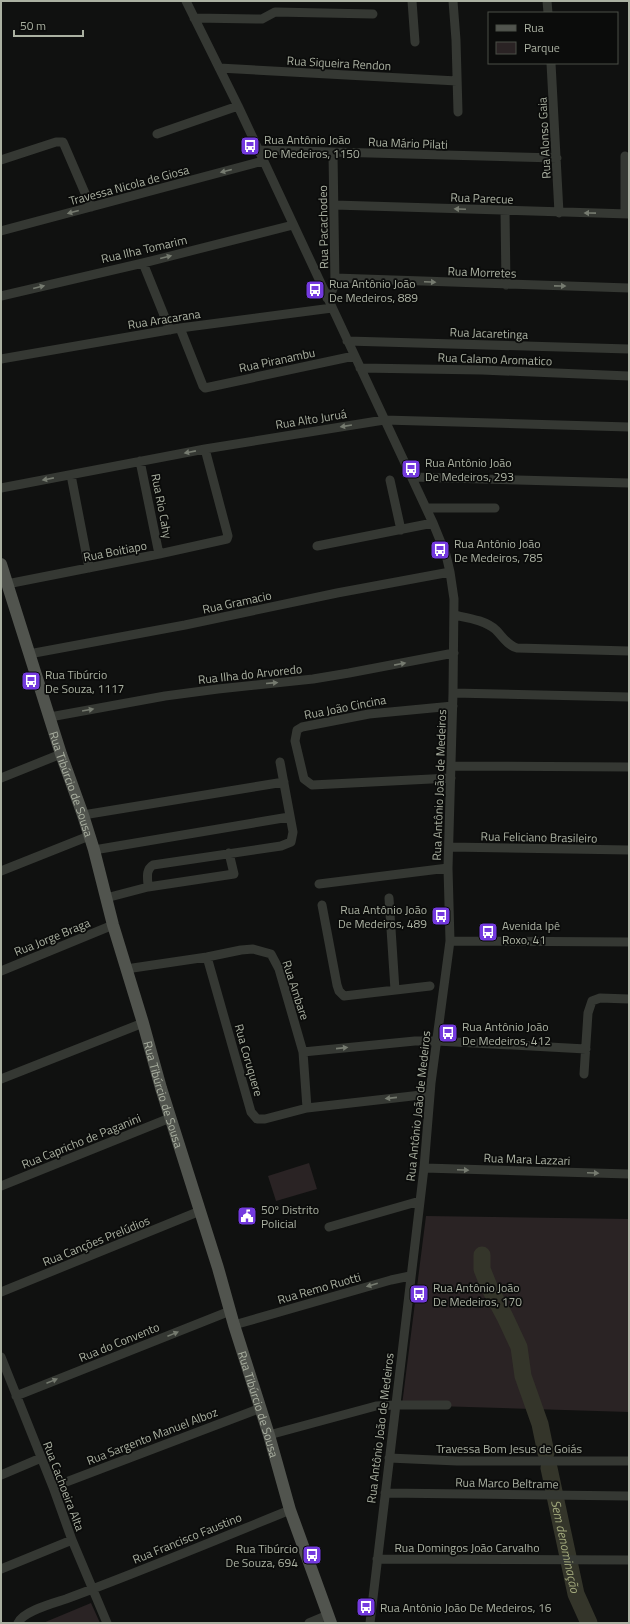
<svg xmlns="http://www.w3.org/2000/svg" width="630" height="1624" font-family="'Titillium Web',sans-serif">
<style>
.green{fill:#2a2324}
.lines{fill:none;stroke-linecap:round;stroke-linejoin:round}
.river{stroke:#34352a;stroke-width:17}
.minor{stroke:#353833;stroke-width:9}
.major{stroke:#51544e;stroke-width:12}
.oneway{fill:#767b70}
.labels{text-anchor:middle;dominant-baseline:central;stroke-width:3.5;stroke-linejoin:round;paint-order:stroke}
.street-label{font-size:12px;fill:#abb1a2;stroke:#0b0c0b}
.poi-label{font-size:12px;fill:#abb1a2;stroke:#0b0c0b;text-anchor:start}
.water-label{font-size:13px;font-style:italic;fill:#a2a97c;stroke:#0b0c0b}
</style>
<rect width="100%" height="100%" fill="#101110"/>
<!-- green -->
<path class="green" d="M309,1163l8,26 -41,12 -8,-25z
M426,1216l203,3v193l-227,-7z
M91,1603l9,20h-58h1z"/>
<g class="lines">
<!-- river -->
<g class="river">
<path d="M482,1255v14l8,20 15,28 14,30 4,29 17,48 6,29"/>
<path id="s1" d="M549,1468l27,126 13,29"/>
</g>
<!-- minor -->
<path class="minor" d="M186,1l52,105 195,417 13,32 4,17 4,27 -1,94 -5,175 2,73 -19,142 -7,85 -54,455
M412,1l3,41
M453,1l3,39 2,72
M547,1l1,12
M194,18l68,1 13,-7 98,2
M551,63l8,150
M219,68l238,13
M157,134l81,-28
M258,150l299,8
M625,156v58
M1,160l55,-18h7l28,65
M334,205l295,9
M505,211l1,74
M1,231l262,-70
M143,263l27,67
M335,278l294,10
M1,296l142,-33 150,-38
M327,298l5,-7 3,-7 -2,-131
M180,328l23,58 2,2 149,-32
M347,341l282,8
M1,359l179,-31 152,-20
M360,368l122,2 147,6
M140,461l19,93
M71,475l18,93
M412,477l217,6
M390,480l11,50
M1,488l204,-39 179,-29 245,7
M427,508h68
M317,546l116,-23
M7,584l152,-30 68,-15 1,-3 -23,-87
M454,615c14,3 31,5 42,15 7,7 11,15 21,18l112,3
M29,654l156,-29 152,-32 113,-21
M453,693l176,4
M50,717l115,-21 53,-7 95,-10 36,-6 105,-20
M451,766l178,1
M1,778l60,-24
M451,778l-139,7 -8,-6 -9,-38 2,-11 5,-3 67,-13 84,-8
M83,815l201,-33
M449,847l180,3
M94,850l195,-33
M1,871l88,-35
M319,884l129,-16
M148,887c0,-8 -3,-17 5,-22l128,-19 10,-4 2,-10 -13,-70
M106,898l42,-11 86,-13 -5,-21
M389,898l6,92
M322,905l15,80 2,6 5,5 86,-10
M450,941l179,1
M207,957l44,155 6,7h8l42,-11 123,-14
M126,969l81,-12 34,-7 12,-1 18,5 8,15 24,83 4,56
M1,971l112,-46
M303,1052l112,-11h22l149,8
M584,1074l4,-61 4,-12 8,-3 29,1
M1,1079l142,-56
M424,1168l205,6
M1,1186l169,-68
M329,1227l91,-26
M1,1292l199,-81
M234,1325l157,-45 19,-4
M1,1357l52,130 19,53 35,83
M16,1396l214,-85
M269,1435l107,-29 19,-1h52
M389,1458l68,3h172
M1,1475l40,-17
M53,1487l208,-79
M385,1493l244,3
M377,1559l252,1
M1,1569l71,-29
M18,1623c5,-12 36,-20 48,-24 76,-28 150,-59 224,-89
M309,1623l19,-8"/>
<!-- major -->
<path class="major" id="s2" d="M1,564l60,190 22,61 11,35 19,75 30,98 18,65 57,180 16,57 35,110 21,75 41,113"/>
</g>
<!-- one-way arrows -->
<defs><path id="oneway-solid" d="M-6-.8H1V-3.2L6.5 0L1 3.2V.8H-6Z"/></defs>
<g class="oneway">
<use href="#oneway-solid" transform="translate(226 171) rotate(166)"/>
<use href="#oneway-solid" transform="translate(460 209) rotate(-178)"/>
<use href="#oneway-solid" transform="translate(73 212) rotate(165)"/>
<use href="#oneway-solid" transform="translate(590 213) rotate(-179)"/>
<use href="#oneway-solid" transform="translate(166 257) rotate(-14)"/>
<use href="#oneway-solid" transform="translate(430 282) rotate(2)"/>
<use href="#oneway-solid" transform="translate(560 286) rotate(1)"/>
<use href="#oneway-solid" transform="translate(39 287) rotate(-14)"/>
<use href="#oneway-solid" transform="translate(346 426) rotate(171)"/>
<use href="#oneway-solid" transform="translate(190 452) rotate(169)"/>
<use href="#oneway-solid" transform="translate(48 479) rotate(169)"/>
<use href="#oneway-solid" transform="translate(400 664) rotate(-11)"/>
<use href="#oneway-solid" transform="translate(272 683) rotate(-5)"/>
<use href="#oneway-solid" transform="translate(88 710) rotate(-10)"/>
<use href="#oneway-solid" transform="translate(342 1048) rotate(-6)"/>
<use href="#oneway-solid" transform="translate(391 1098) rotate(174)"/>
<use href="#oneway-solid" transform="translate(463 1170) rotate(2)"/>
<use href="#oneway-solid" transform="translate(593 1173) rotate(2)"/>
<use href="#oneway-solid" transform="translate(372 1285) rotate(164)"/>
<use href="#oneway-solid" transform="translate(173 1334) rotate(-22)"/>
<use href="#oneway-solid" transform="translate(52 1381) rotate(-22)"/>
</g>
<!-- icons -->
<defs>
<g id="bus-square" transform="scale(1)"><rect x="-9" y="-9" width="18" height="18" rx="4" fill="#743adf" stroke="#0b0c0b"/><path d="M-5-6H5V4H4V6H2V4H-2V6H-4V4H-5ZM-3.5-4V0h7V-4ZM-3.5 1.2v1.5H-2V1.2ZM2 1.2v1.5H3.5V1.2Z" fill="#fff"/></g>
<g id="civic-square" transform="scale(1)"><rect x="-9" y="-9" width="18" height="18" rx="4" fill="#743adf" stroke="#0b0c0b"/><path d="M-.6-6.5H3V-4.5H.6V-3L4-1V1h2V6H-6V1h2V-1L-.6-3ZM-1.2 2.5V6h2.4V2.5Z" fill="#fff"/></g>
</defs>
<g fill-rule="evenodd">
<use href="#bus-square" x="250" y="146"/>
<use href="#bus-square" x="315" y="290"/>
<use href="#bus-square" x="411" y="469"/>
<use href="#bus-square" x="440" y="550"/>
<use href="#bus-square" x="31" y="681"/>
<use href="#bus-square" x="441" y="916"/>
<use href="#bus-square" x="488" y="932"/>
<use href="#bus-square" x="448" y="1033"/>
<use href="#civic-square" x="247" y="1216"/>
<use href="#bus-square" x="419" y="1294"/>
<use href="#bus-square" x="312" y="1555"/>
<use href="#bus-square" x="366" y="1607"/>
</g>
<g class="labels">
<!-- street labels -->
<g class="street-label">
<text transform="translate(339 63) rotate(3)">Rua Siqueira Rendon</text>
<text transform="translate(544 138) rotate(-93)">Rua Alonso Gaia</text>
<text transform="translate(408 143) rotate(2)">Rua Mário Pilati</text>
<text transform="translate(129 185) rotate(-15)">Travessa Nicola de Giosa</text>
<text transform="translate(482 198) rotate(2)">Rua Parecue</text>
<text transform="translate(323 227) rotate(-91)">Rua Pacachodeo</text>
<text transform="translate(144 249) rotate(-13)">Rua Ilha Tomarim</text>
<text transform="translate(482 272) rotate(2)">Rua Morretes</text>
<text transform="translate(164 319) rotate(-9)">Rua Aracarana</text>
<text transform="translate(489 333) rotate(2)">Rua Jacaretinga</text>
<text transform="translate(495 359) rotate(2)">Rua Calamo Aromatico</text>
<text transform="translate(277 360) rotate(-12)">Rua Piranambu</text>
<text transform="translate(311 419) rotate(-9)">Rua Alto Juruá</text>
<text transform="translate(162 506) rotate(79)">Rua Rio Cahy</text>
<text transform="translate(115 551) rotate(-11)">Rua Boitiapo</text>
<text transform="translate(237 602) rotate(-12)">Rua Gramacio</text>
<text transform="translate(250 674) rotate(-6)">Rua Ilha do Arvoredo</text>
<text transform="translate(345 707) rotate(-11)">Rua João Cincina</text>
<text stroke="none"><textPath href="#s2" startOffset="231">Rua Tibúrcio de Sousa</textPath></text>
<text transform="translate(439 785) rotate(-88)">Rua Antônio João de Medeiros</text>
<text transform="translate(539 837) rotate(1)">Rua Feliciano Brasileiro</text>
<text transform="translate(52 937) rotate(-22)">Rua Jorge Braga</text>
<text transform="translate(296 990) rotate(72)">Rua Ambare</text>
<text transform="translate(249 1060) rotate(74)">Rua Coruquere</text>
<text stroke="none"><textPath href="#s2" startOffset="555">Rua Tibúrcio de Sousa</textPath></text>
<text transform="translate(418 1106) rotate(-84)">Rua Antônio João de Medeiros</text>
<text transform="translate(81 1141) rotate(-22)">Rua Capricho de Paganini</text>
<text transform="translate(527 1159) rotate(2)">Rua Mara Lazzari</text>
<text transform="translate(96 1241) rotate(-22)">Rua Canções Prelúdios</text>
<text transform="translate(319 1288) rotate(-16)">Rua Remo Ruotti</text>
<text transform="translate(119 1342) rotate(-22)">Rua do Convento</text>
<text stroke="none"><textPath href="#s2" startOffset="879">Rua Tibúrcio de Sousa</textPath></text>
<text transform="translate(380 1428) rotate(-83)">Rua Antônio João de Medeiros</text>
<text transform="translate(152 1436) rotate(-21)">Rua Sargento Manuel Alboz</text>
<text x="509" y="1448">Travessa Bom Jesus de Goiás</text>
<text transform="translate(507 1483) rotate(1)">Rua Marco Beltrame</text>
<text transform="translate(64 1486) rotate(69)">Rua Cachoeira Alta</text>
<text transform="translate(187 1538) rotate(-22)">Rua Francisco Faustino</text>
<text x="467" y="1547">Rua Domingos João Carvalho</text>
</g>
<!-- poi labels -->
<g class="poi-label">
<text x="264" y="139">Rua Antônio João<tspan x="264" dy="14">De Medeiros, 1150</tspan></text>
<text x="329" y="283">Rua Antônio João<tspan x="329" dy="14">De Medeiros, 889</tspan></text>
<text x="425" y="462">Rua Antônio João<tspan x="425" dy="14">De Medeiros, 293</tspan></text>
<text x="454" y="543">Rua Antônio João<tspan x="454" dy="14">De Medeiros, 785</tspan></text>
<text x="45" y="674">Rua Tibúrcio<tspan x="45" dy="14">De Souza, 1117</tspan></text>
<text x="427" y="909" text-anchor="end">Rua Antônio João<tspan x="427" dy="14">De Medeiros, 489</tspan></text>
<text x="502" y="925">Avenida Ipê<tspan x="502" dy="14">Roxo, 41</tspan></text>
<text x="462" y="1026">Rua Antônio João<tspan x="462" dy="14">De Medeiros, 412</tspan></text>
<text x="261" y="1209">50º Distrito<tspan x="261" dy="14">Policial</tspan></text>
<text x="433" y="1287">Rua Antônio João<tspan x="433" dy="14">De Medeiros, 170</tspan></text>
<text x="298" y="1548" text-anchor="end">Rua Tibúrcio<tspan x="298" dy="14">De Souza, 694</tspan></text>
<text x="380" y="1607">Rua Antônio João De Medeiros, 16</text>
</g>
<!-- water labels -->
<g class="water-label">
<text stroke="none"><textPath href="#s1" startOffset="80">Sem denominação</textPath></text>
</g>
</g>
<!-- border -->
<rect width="630" height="1624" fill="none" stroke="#abb1a2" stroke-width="4"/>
<!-- legend -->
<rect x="488" y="12" width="130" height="52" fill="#0b0c0b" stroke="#4b4e47"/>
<rect x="496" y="25" width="20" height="6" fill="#51544e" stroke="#4b4e47"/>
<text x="524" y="32" font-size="12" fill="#abb1a2">Rua</text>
<rect x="496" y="42" width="20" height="12" fill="#2a2324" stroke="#4b4e47"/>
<text x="524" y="52" font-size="12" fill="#abb1a2">Parque</text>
<!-- scale -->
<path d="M14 30v6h69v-6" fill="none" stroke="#abb1a2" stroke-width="2"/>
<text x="20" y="30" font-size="12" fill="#abb1a2" stroke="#0b0c0b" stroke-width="3" paint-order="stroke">50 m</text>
</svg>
